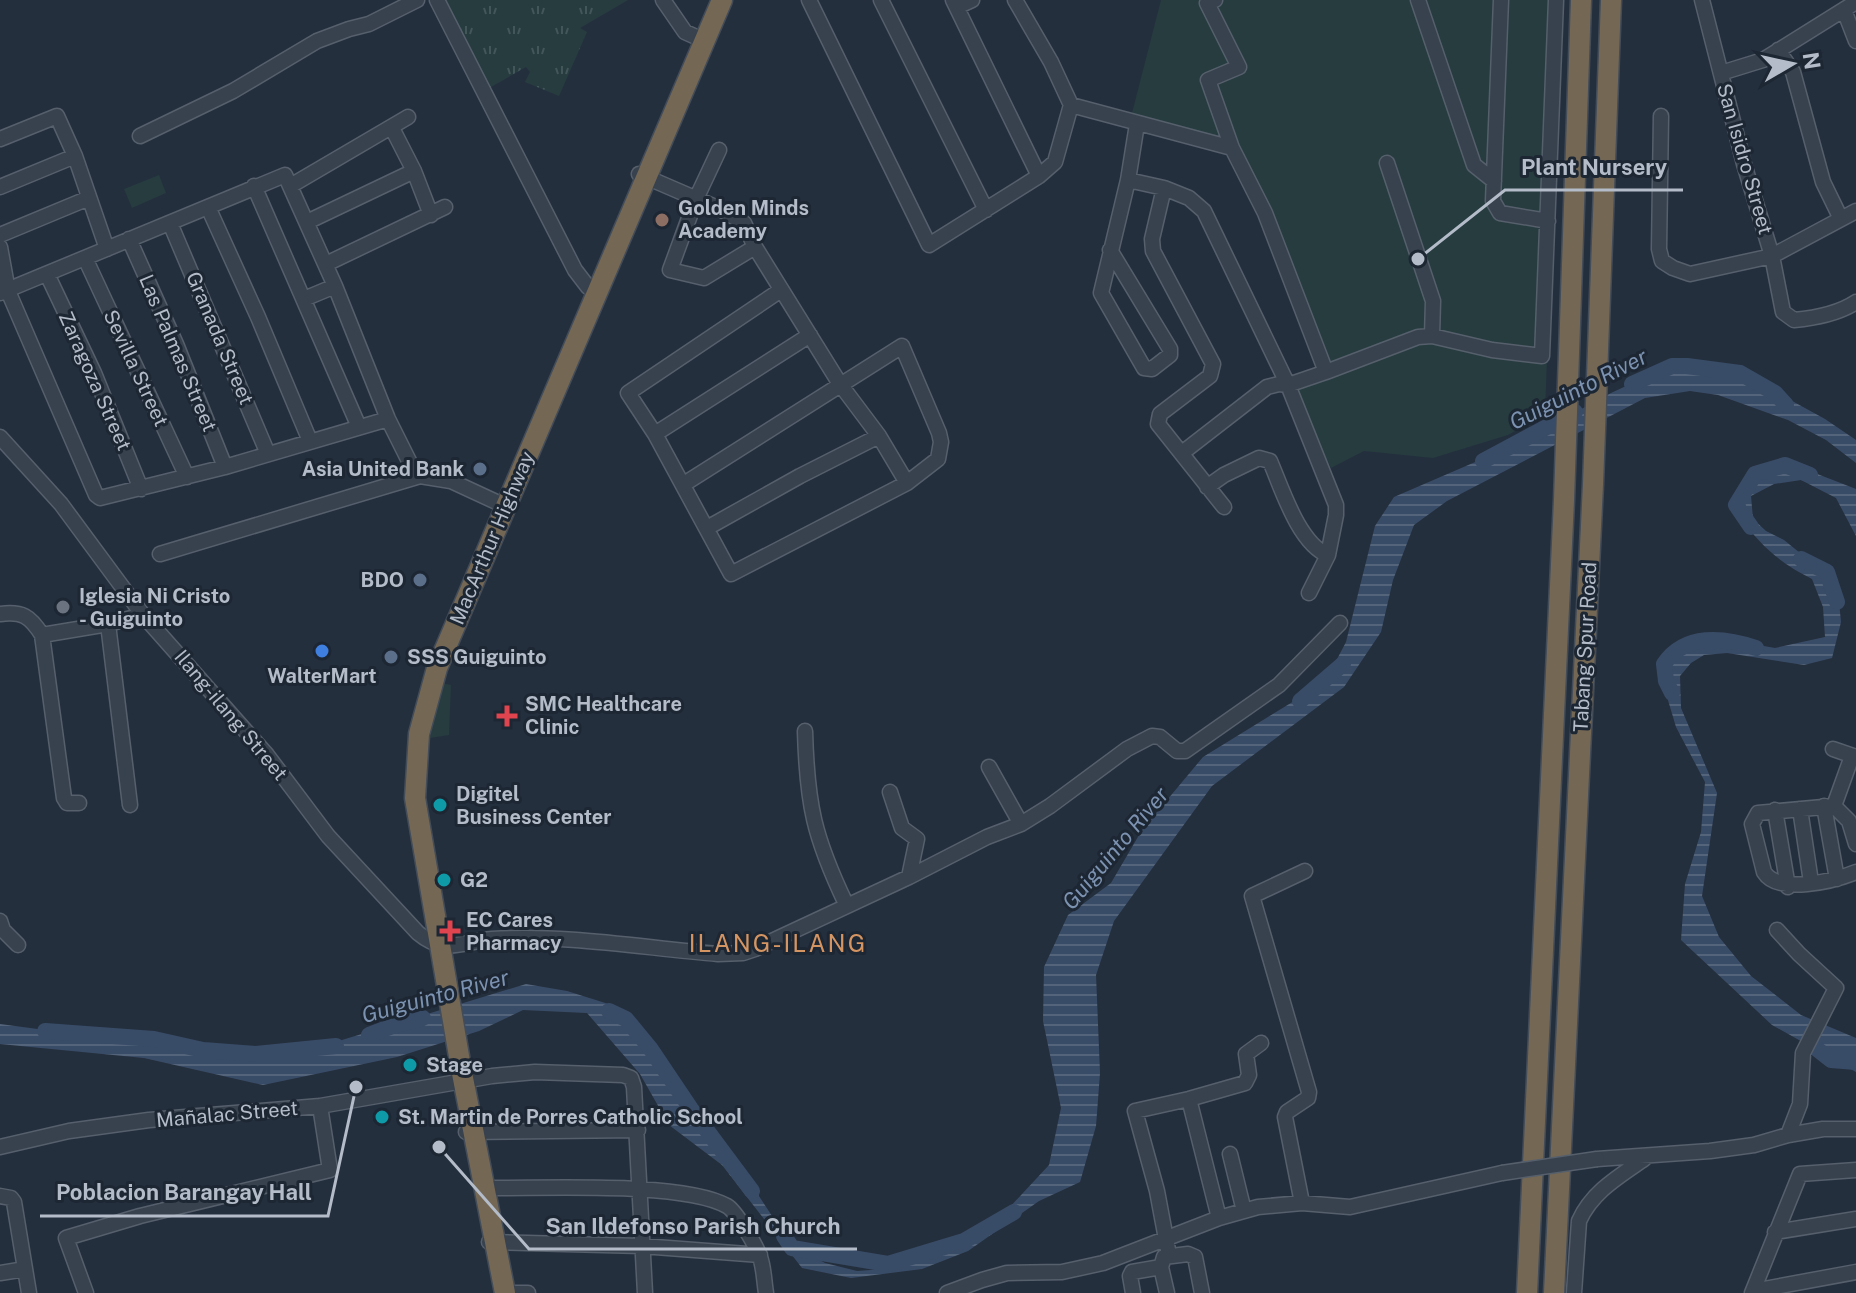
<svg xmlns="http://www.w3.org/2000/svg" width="1856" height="1293" font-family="'Public Sans',sans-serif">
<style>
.grass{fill:url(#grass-tufts)}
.garden{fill:#263c3f}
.water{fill:url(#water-rules)}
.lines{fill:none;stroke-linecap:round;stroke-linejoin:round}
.river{stroke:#394c67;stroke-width:16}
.minor-casing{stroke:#565f6c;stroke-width:17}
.highway-casing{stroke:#434c59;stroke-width:23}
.minor{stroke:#38414e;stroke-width:14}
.highway{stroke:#746855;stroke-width:20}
.minor-bridge-casing{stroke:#565f6c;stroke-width:17;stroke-linecap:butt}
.minor-bridge{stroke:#38414e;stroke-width:14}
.education-dot{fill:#8d6e63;stroke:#1d2633;stroke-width:3}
.service-dot{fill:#5c6f8a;stroke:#1d2633;stroke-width:3}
.worship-dot{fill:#6b7280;stroke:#1d2633;stroke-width:3}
.shop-dot{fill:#3f7fe0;stroke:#1d2633;stroke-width:3}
.health-dot{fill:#e0444e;stroke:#1d2633;stroke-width:3}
.culture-dot{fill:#0f9aa8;stroke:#1d2633;stroke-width:3}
.labels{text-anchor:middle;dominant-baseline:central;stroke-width:6;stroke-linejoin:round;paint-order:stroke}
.street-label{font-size:20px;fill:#b4bcc9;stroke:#1d2633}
.poi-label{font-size:20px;font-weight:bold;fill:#b4bcc9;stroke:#1d2633;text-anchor:start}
.water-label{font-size:22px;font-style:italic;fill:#7c92b1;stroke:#1d2633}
.quarter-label{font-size:24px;letter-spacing:2px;fill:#d59563;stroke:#1d2633}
.leader{fill:none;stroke:#b4bcc9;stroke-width:3}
.callout-dot{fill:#b4bcc9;stroke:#1d2633;stroke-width:3}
.callout-label{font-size:22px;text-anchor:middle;font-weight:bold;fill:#b4bcc9;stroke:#1d2633;stroke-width:6;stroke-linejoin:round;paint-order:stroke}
</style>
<defs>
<pattern id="grass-tufts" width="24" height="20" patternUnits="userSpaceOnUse" patternTransform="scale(2)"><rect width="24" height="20" fill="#263c3f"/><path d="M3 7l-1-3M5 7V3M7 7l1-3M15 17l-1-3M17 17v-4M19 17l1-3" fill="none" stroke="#435659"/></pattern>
<pattern id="water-rules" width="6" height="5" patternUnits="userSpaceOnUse" patternTransform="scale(2)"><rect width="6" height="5" fill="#394c67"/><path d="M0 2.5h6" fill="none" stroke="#53647b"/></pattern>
</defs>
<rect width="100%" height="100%" fill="#242f3e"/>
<!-- grass -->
<path class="grass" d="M437,0h191l-48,28 7,4 -28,64 -34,-14 5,-10 -4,-5 -42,24z"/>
<!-- garden -->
<path class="garden" d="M1161,0h399l-15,414 -37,21 -75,23 -69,-7 -33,17 -37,-78 39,-16 -97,-230 -105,-27z
M159,175l7,18 -34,15 -8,-19z
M441,683l10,2 -2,50 -19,3z"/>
<!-- water -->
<path class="water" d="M1680,369h33l59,21 53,29 31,21v23l-30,-23 -38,-20 -70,-25 -28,-4 -45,7 -198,103 -33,24 -21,55 -12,52 -37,55 -132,99 -98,135 -18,54 4,98 -4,53 -16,56 -41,19 -71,50 -46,18 -71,9 -49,-10 -80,-103 -53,-40 -29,-51 -53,-61 -64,-3 -44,21 -82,26 -134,28 -119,-27 -144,-14v-20l247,33 72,-10 207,-63 41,7 51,16 60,87 25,44 50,49 38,58 34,18 32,8 42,-3 96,-45 54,-58 12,-57 -18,-87 1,-54 24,-52 43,-32 31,-53 61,-73 122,-75 21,-40 29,-116 19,-29 123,-53 94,-51 39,-18z
M1775,466l32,4 49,19v47l-20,-38 -35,-18 -27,4 -23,12 2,23 13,12 18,9 32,26 22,26 3,30 -9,36 -28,7 -77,-12 -23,2 -13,8 -11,13 1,32 36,85 -15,103 17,41 32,39 50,39 55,23v34l-84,-47 -91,-85 4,-56 16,-52 4,-50 -29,-55 -14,-47 15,-28 22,-11 25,-2 51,9 50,-11 -2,-30 -11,-28c-34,-17 -49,-32 -73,-62 2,-31 11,-36 36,-51z"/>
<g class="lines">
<!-- river -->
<path class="river" d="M1632,384l40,-18h15l53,7 35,20 11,12
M1483,461l92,-49
M1751,527l-15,-22 19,-31 30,-9 25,10
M1801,559l26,13 10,30
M1672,693l-6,-12 -2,-17c21,-31 60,-27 92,-16
M1300,701l43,-37
M609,1011l17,8 24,29 41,61 61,82
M45,1031l109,8 49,11 53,4 80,-8
M369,1035l26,-10 28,-7
M1808,1042l23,18 25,2
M784,1236l8,12 96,16 76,-23 50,-29"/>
<!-- minor casing -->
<g class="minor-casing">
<path id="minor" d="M437,0l138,270 13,17 10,4
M663,0l22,32 20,9
M809,0l120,245 110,-69 16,-14 16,-57 -20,-43 -36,-62
M881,0l105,210
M953,0l86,176
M1215,0l-8,3 32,64 -31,13 24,68
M1418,0l56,165 20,16
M1501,0l-8,201 7,12 48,8
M1702,0l42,164 28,92 11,56 11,8c21,-2 44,-6 62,-18
M957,7l15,-7
M1844,10l12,31
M1778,50l15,22 30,110 18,37
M1721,73l42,-13 93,-58
M1071,105l161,43 33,65 61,159 92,-35 14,-1 60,14 50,6 14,-356
M1661,116l-2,133 3,12 11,7 17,6 82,-18 84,-45
M392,128l22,43 17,44
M140,136l93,-45 84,-50 32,-12 20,-5 48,-24
M0,139l57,-23 18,40 32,93
M719,150l-23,49 -26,71 34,8 51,-31
M1387,163l46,138 -1,35
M639,174l81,35 24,14 11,24 85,137 39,52 28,47
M1128,180l36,8
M292,185l116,-68
M254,186l105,241
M0,187l75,-31
M208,207l50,110 52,124
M307,222l107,-51
M170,223l98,231
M0,235l89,-37
M129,239l47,105 49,123
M0,247l8,44 88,204 4,3 125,-31 163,-48
M1110,250l60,99v6l-18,14 -8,-1 -43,-75 27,-113 9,-56
M85,258l102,219
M326,264l119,-57
M47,274l47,99 47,116
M0,293l285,-118 50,111 53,133 26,52 6,5
M304,299l31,-13
M655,434l155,-99
M0,437l61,67 82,111 124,140 61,81 90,97c26,22 43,9 74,6 75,-5 152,9 226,15l25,-1 12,-4 154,-72 78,-40 34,-13 29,-18 77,-57 25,-13 8,1 17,14h8l94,-66 61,-62
M1182,453l85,-66 12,-3 9,1 38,-13
M684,484l218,-138 37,87 2,9 -3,17 -31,24 -176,91 -76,-140 -27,-41 153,-103
M1207,487l17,-12 35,-17 11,3c12,28 29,83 58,94l8,-40v-10l-48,-120 -84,-174 -15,-13 -25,-10 -12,51 1,12 60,113 -3,12 -50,38 -2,10 66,83
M707,528l93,-52 79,-40
M160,554l260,-78 31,5 54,25
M1309,593l19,-38
M0,614c22,-3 30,2 42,21l66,-11 35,-9
M108,624l22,181
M42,635l22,163 3,5h12
M805,731c2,74 9,106 41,173
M1833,749l23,8
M1852,756l-18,50 -76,7 -6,11 12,48c14,23 70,9 92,0
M989,767l32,57
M890,792l12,36 15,11 -8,38
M1824,806l13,73
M1834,806l15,15 7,23
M1800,809l11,73
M1775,810l13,77
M0,921l3,9 15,15
M1777,930l22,24 37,34 -33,65 -3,51 -12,31
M1189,1099l30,119
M466,1132l172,-2
M0,1147l69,-16 80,-11 171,-14 172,-30 43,-4 88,3 8,3 3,9 11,206
M1230,1154l14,57
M1597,1159l113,-8 44,-6 34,-10 35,-6h33
M485,1188c55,1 198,-7 242,18 9,5 30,41 33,51 4,11 4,24 6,36
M0,1196l11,2 3,4 15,91
M1302,1203l-17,-86 2,-5 21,-14 1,-6 -57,-196 53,-25
M1775,1232l81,-13
M489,1242l153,4 118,9
M1169,1255l-12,-64 -22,-80 54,-12 56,-16 4,-8 -3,-21 15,-11
M0,1273l25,-4
M1753,1291l103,-19
M86,1293l-20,-55 74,-22 190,-46 -10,-64
M508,1293h20
M947,1293l35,-13 25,-7 55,-1 41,-9 116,-45 39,-11 44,-4 48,4 152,-34
M1133,1293l-3,-17 2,-4 29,-5
M1167,1293l-6,-26 3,-10 24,-3 7,3 7,36
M1574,1293l5,-72c13,-29 39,-44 65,-62
M1752,1293l48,-119 56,-4"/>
</g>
<!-- highway casing -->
<g class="highway-casing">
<path id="highway" d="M505,1293l-44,-225 -46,-270 4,-64 18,-66 285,-668
M1527,1293l37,-793 17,-500
M1554,1293l39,-809 18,-484"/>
</g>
<!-- minor -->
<use href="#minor" class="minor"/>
<!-- highway -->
<use href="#highway" class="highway"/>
<!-- minor-bridge casing -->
<g class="minor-bridge-casing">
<path id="minor-bridge" d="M1502,1173l95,-14"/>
</g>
<!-- minor-bridge -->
<use href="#minor-bridge" class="minor-bridge"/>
</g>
<!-- markers -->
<circle class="education-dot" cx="662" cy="220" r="8"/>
<g class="service-dot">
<circle cx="480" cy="469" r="8"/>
<circle cx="420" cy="580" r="8"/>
<circle cx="391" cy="657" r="8"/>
</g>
<circle class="worship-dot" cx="63" cy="607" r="8"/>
<circle class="shop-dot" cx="322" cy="651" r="8"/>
<g class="health-dot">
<path d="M503 704h8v8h8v8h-8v8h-8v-8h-8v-8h8z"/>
<path d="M446 919h8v8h8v8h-8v8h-8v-8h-8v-8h8z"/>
</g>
<g class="culture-dot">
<circle cx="440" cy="805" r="8"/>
<circle cx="444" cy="880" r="8"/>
<circle cx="410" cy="1065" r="8"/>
<circle cx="382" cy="1117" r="8"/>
</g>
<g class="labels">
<!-- street labels -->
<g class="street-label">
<text transform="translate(1745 159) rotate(74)">San Isidro Street</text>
<text transform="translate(220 338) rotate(67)">Granada Street</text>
<text transform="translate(178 353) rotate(67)">Las Palmas Street</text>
<text transform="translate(136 368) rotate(65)">Sevilla Street</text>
<text transform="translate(95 381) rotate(66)">Zaragoza Street</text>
<text transform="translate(492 538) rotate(-67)">MacArthur Highway</text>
<text transform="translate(1585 647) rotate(-87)">Tabang Spur Road</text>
<text transform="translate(231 715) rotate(50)">Ilang-ilang Street</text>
<text transform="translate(227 1114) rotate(-5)">Mañalac Street</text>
</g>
<!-- poi labels -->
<g class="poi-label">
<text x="678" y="208">Golden Minds<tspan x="678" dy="23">Academy</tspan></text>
<text x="464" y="469" text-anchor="end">Asia United Bank</text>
<text x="404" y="580" text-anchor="end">BDO</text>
<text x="79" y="596">Iglesia Ni Cristo<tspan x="79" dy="23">- Guiguinto</tspan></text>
<text x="407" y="657">SSS Guiguinto</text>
<text x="322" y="676" text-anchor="middle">WalterMart</text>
<text x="525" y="704">SMC Healthcare<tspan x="525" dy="23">Clinic</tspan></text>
<text x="456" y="794">Digitel<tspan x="456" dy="23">Business Center</tspan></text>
<text x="460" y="880">G2</text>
<text x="466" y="920">EC Cares<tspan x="466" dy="23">Pharmacy</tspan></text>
<text x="426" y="1065">Stage</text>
<text x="398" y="1117">St. Martin de Porres Catholic School</text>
</g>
<!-- water labels -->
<g class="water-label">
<text transform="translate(1578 389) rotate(-27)">Guiguinto River</text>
<text transform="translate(1115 848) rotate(-50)">Guiguinto River</text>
<text transform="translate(435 996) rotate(-15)">Guiguinto River</text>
</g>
<!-- quarter labels -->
<g class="quarter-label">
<text x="778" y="943">ILANG-ILANG</text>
</g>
</g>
<!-- callouts -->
<path class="leader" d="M1418 259L1505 190H1683M356 1087L328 1216H40M439 1147L529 1249H857"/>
<g class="callout-dot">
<circle cx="1418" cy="259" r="8"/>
<circle cx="356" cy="1087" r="8"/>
<circle cx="439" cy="1147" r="8"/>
</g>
<g class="callout-label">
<text x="1594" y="175">Plant Nursery</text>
<text x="184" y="1200">Poblacion Barangay Hall</text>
<text x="693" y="1234">San Ildefonso Parish Church</text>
</g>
<!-- north arrow -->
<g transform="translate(1792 64) rotate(81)" stroke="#1d2633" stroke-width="6" paint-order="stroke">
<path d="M0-6L14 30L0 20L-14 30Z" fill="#b4bcc9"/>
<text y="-12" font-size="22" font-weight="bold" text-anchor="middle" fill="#b4bcc9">N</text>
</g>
</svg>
